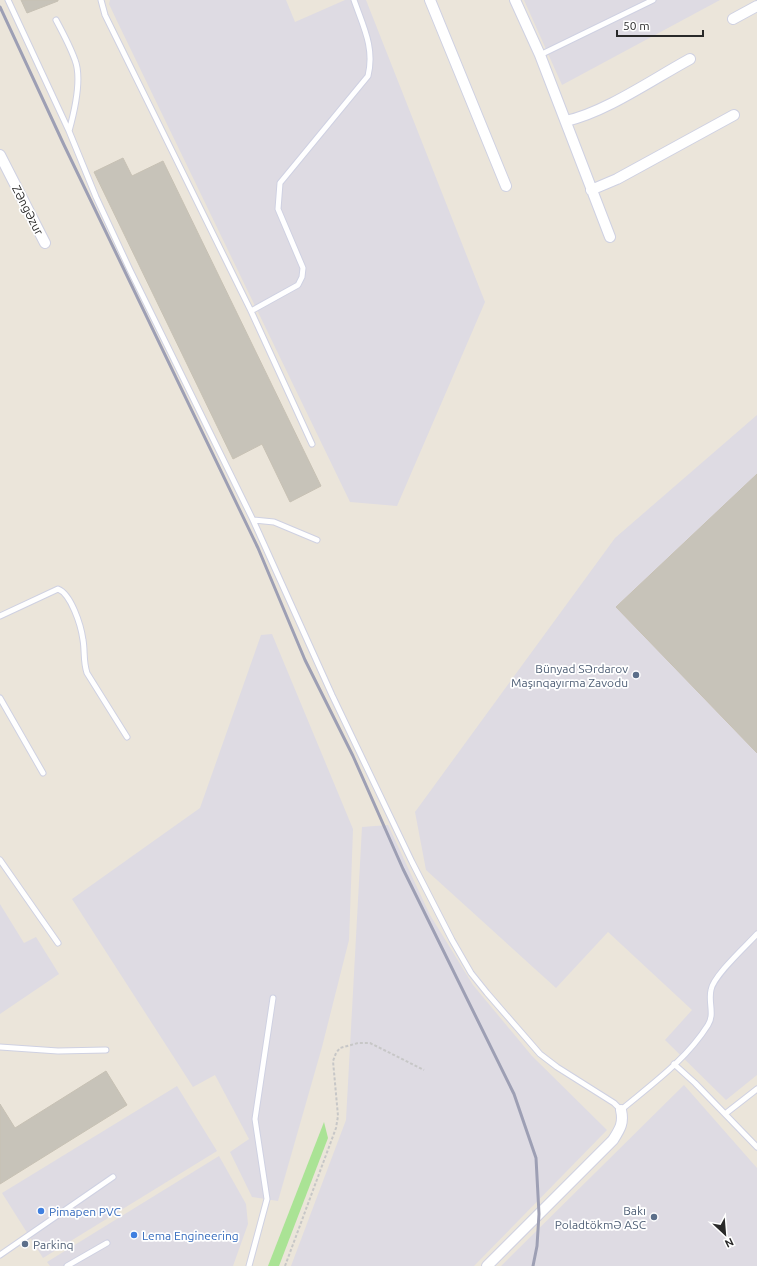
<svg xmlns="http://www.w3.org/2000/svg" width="757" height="1266" font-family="Ubuntu,sans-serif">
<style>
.industrial{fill:#dedbe3}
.green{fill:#aae395}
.building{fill:#c7c3b9;stroke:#c7c1b4}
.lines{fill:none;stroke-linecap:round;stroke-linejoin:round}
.service-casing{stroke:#cfd1e2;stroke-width:7}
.minor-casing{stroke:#cfd1e2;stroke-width:12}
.path{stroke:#c7c7c7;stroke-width:2;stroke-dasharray:3 2;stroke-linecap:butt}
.service{stroke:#fff;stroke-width:5}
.minor{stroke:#fff;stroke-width:10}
.rail{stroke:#9d9fb4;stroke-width:3}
.service-dot{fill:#5c6f8a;stroke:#fff;stroke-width:1.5}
.shop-dot{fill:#3f7fe0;stroke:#fff;stroke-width:1.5}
.labels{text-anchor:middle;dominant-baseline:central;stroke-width:3.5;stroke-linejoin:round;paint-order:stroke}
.street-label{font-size:12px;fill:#292929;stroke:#fff}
.service-label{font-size:12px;fill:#4e5e75;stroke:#fff;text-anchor:end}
.shop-label{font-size:12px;fill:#366cbe;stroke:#fff;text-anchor:start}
</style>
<rect width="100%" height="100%" fill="#ebe5da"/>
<!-- industrial -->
<path class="industrial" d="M110,0h176l9,22 50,-22h21l119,302 -88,204 -47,-4 -233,-481 -8,-17z
M524,0h196l-158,85z
M757,415v660l-31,25 -61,-60 27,-30 -84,-78 -52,56 -130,-118 -11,-58 200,-274z
M272,634l81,195 -4,111 -27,107 -44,154 -26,-4 -22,-45 19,-13 -34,-64 -22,12 -121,-188 128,-91 61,-173z
M388,825l42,90 43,70 59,71 75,74 -133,136h-183l55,-146 16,-293z
M0,904l24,39 12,-6 23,37 -59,40z
M684,1085l73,83v98h-256z
M177,1086l40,65 -174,107 -41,-65z
M219,1156l27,48 2,20 -15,42h-183l-3,-4z"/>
<!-- green -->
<path class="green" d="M324,1122l4,16 -49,128h-11z"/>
<!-- building -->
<path class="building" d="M21,0h37v1l-31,12z
M123,158l9,18 31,-15 158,325 -31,16 -28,-58 -29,15 -139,-287z
M757,474v279l-141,-146z
M106,1071l21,34 -127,79v-80l15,24z"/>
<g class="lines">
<!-- service casing -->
<g class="service-casing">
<path id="service" d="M8,0l61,131 27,66 34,73 123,250 79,175 80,167 40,78 19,33 16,20 53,61 17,13 57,36 7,7c31,-26 65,-50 87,-85 7,-11 0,-23 3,-35 2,-14 35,-44 46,-56
M101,0l4,15 146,296 61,133
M56,20c7,13 14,26 19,40 7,18 -1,53 -6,71
M540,55l113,-55
M251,311l47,-26 4,-8 1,-9 -25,-59 2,-26 88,-107c7,-28 -5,-50 -14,-76
M253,520l21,2 43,18
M0,616l58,-27c13,5 23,36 25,51 2,11 0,21 4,33l40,64
M0,698l43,75
M0,860l58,83
M0,1047l58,4 48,-1
M674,1064l21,19 62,64
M725,1114l32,-25
M0,1255l113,-78
M67,1266l40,-23
M249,1266l18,-67 -12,-80 18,-121"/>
</g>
<!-- minor casing -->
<g class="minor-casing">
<path id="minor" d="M430,0l76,186
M515,0l25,55 70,182
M733,19l24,-13
M566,121c40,-9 87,-42 124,-62
M0,155l45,88
M591,190l26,-11 117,-64
M487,1266l126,-126c7,-11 11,-17 8,-30"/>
</g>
<!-- path -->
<path class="path" d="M285,1266l51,-138 2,-12 -5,-55 3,-8 4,-5 18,-5h12l54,27"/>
<!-- service -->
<use href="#service" class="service"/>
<!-- minor -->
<use href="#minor" class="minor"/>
<!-- rail -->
<path class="rail" d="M0,7l64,138 194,403 47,112 48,96 50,113 111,225 22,64 3,56 -2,32 -4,20"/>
</g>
<!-- markers -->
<g class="service-dot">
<circle cx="636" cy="675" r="4"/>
<circle cx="654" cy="1217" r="4"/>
<circle cx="25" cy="1244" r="4"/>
</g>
<g class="shop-dot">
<circle cx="41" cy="1211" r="4"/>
<circle cx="134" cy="1235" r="4"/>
</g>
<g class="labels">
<!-- street labels -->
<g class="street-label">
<text transform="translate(28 210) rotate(63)">Zəngəzur</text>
</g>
<!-- service labels -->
<g class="service-label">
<text x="628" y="668">Bünyad Sərdarov<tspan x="628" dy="14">Maşınqayırma Zavodu</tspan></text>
<text x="646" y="1210">Bakı<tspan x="646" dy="14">Poladtökmə ASC</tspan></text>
<text x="33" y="1244" text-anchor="start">Parkinq</text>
</g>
<!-- shop labels -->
<g class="shop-label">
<text x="49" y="1211">Pimapen PVC</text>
<text x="142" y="1235">Lema Engineering</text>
</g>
</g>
<!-- north arrow -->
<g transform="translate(725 1234) rotate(154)" stroke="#ffffff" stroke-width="3" paint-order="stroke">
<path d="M0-3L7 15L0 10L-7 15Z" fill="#292929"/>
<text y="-6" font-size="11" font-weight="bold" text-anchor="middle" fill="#292929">N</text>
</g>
<!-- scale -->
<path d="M617 30v6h86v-6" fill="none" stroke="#292929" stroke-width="2"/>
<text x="623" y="30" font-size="12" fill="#292929" stroke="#ffffff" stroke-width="3" paint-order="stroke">50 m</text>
</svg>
